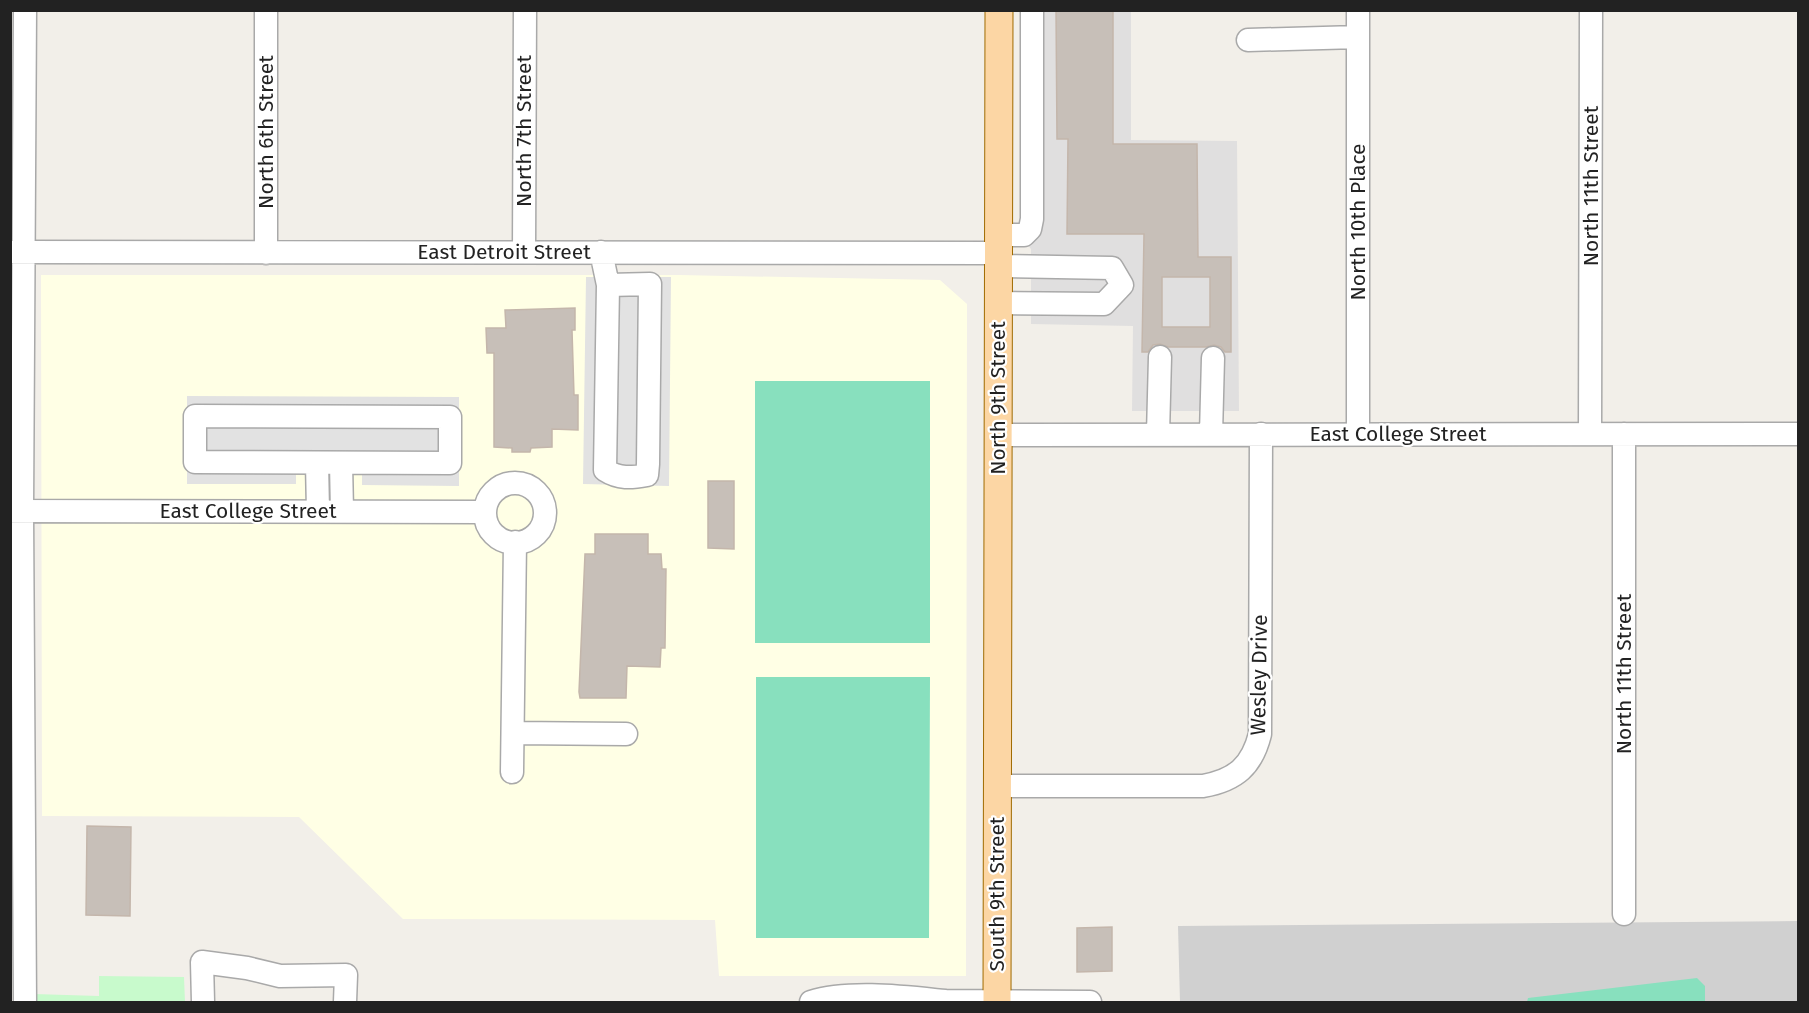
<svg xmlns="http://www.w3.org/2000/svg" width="1809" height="1013" font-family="'Fira Sans',sans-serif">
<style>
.residential{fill:#e0dfdf}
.education{fill:#ffffe5}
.religious{fill:#d0d0d0}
.park{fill:#c8facc}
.pitch{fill:#88e0be}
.parking{fill:#e2e2e2}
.building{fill:#c7bfb8;stroke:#c4b6ab;stroke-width:1.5;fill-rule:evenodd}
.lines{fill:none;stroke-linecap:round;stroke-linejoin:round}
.minor-casing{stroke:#a9a9a9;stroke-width:25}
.major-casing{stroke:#a06b00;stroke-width:29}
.minor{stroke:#fff;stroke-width:22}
.major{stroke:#fcd6a4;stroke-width:27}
.labels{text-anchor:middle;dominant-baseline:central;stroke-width:4.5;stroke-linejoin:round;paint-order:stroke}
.street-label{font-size:21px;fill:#222;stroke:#fff}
</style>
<rect width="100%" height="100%" fill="#f2efe9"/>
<!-- residential -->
<path class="residential" d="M1025,11h106v129l106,1 2,270h-107l1,-85 -102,-2v-75l-6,-7z"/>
<!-- education -->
<path class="education" d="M41,275h638l261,5 27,24 -1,672h-247l-4,-56 -312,-1 -104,-102 -257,-1z"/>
<!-- religious -->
<path class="religious" d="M1798,921v81h-618l-2,-76z"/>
<!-- park -->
<path class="park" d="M99,976l85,1 1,25h-151v-8l65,2z"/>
<!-- pitch -->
<path class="pitch" d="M755,381h175v262h-175z
M756,677h174l-1,261h-173z
M1697,978l8,8v16h-178l1,-4z"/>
<!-- parking -->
<path class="parking" d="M586,277h85l-2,209 -86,-2z
M187,396l272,1v89l-97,-1v-13l-66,-1v13h-109z"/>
<!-- building -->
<path class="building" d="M1056,10h57v134h84l1,113h33v95h-6l-4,-5 -7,-2 -8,2h-38l-8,-3 -7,1 -5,7h-6l2,-118h-77l1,-95h-11zM1162,277h48v50h-48z
M575,308v22h-3l2,65h4v35l-26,-1v18l-21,1 -1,4h-18v-4l-18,-1v-94h-7l-1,-25h20l-1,-18z
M708,481h26v68l-26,-1z
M595,534h53v20h13l1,15h4l-1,79h-4l-1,19 -33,-1 -1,32h-46l-1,-6 6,-138h10z
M87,826l44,1 -1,89 -44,-1z
M1112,927v44l-35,1v-44z"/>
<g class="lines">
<!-- minor casing -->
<g class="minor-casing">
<path id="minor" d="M25,10l-3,501 3,491
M1358,10v424
M1248,40l110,-3
M998,235h26l6,-6 2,-10v-209
M524,251l1,-241
M10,252l988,1
M601,252l7,33 -3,185c14,9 26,8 42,5l1,-11 2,-180 -42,1
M266,253v-243
M998,266l114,2 10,17 -18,19 -106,-1
M195,416l255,1v46l-255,-1z
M1158,434l2,-77
M1211,434l2,-76
M1590,434l1,-424
M1624,434v480
M998,435l800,-1
M317,463l1,48
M341,463l1,48
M485 513a30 30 0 1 1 60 0a30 30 0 1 1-60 0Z
M10,511l475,1
M513,733l113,1
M512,772l3,-230
M996,786h207c33,-6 49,-20 57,-52l1,-300
M945,1001l145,1
M203,1002l-1,-40 45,6 33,8 66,-1 -1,27
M811,1002c38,-12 94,-5 134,-1v1"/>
</g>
<!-- major casing -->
<g class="major-casing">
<path id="major" d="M997,1002l2,-992"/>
</g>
<!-- minor -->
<use href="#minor" class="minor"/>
<!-- major -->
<use href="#major" class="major"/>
</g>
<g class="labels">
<!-- street labels -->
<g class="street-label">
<text transform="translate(524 131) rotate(-90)">North 7th Street</text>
<text transform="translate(266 132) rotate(-90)">North 6th Street</text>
<text transform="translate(1591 186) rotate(-90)">North 11th Street</text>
<text transform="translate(1358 222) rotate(-90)">North 10th Place</text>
<text x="504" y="252">East Detroit Street</text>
<text transform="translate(998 398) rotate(-90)">North 9th Street</text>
<text x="1398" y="434">East College Street</text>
<text x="248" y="511">East College Street</text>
<text transform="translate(1624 674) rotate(-90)">North 11th Street</text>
<text transform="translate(1259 675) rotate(-89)">Wesley Drive</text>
<text transform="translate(997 894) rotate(-90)">South 9th Street</text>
</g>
</g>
<!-- border -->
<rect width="1809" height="1013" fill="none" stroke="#222222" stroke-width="24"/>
</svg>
